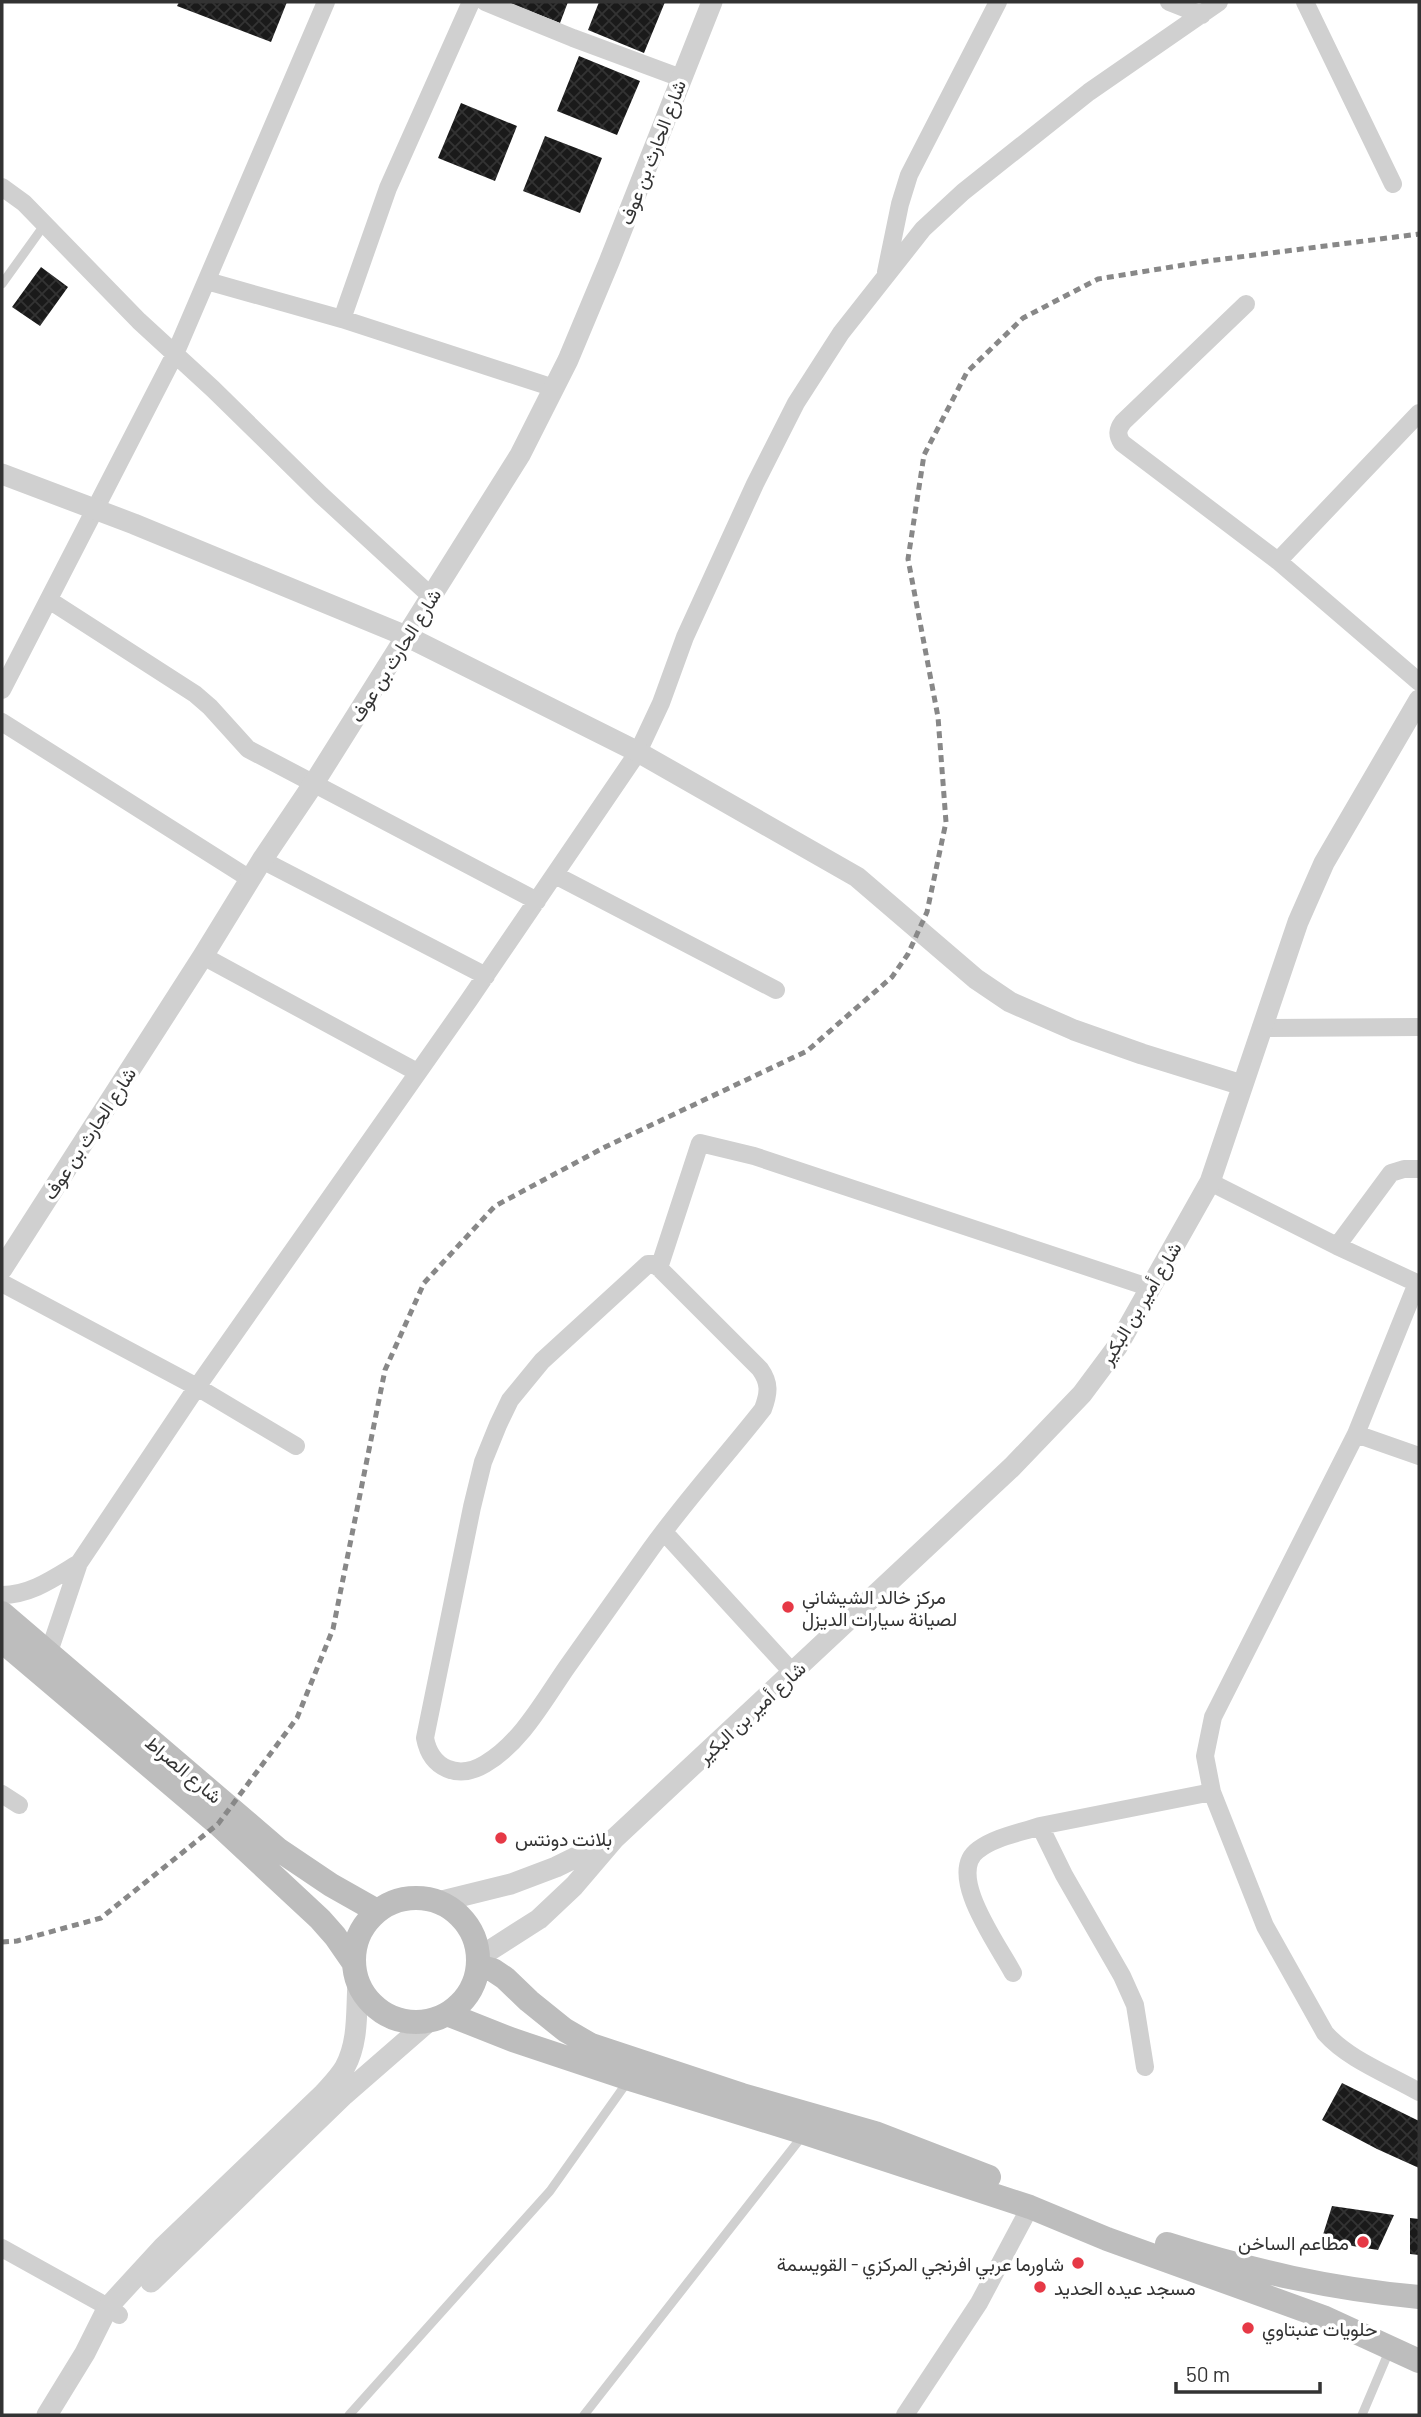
<svg xmlns="http://www.w3.org/2000/svg" width="1421" height="2417" font-family="Barlow,Vazirmatn,sans-serif">
<style>
.building{fill:url(#building-cross-hatch)}
.lines{fill:none;stroke-linecap:round;stroke-linejoin:round}
.service{stroke:#d0d0d0;stroke-width:9}
.minor{stroke:#d0d0d0;stroke-width:18}
.tertiary{stroke:#d0d0d0;stroke-width:21}
.secondary{stroke:#bdbdbd;stroke-width:24}
.rail{stroke:#888;stroke-width:5;stroke-dasharray:7 5;stroke-linecap:butt}
.poi-dot{fill:#e63946;stroke:#fff;stroke-width:2.5}
.labels{text-anchor:middle;dominant-baseline:central;stroke-width:7;stroke-linejoin:round;paint-order:stroke}
.street-label{font-size:19px;fill:#333;stroke:#fff}
.poi-label{font-size:19px;fill:#333;stroke:#fff;text-anchor:start}
</style>
<defs>
<pattern id="building-cross-hatch" width="8" height="8" patternUnits="userSpaceOnUse" patternTransform="scale(1.75)"><rect width="8" height="8" fill="#1a1a1a"/><path d="M0 0l8 8M0 8l8-8" fill="none" stroke="#333"/></pattern>
</defs>
<rect width="100%" height="100%" fill="#fff"/>
<!-- building -->
<path class="building" d="M179,2h108l-16,40 -94,-36z
M507,2h61l-8,21z
M599,2h66l-21,51 -56,-23z
M579,56l61,25 -23,54 -60,-24z
M461,103l56,23 -22,55 -57,-23z
M545,136l57,22 -22,55 -57,-22z
M41,267l27,20 -28,39 -28,-19z
M1342,2083l77,38v47l-42,-19 -55,-29z
M1332,2206l62,9 -16,35 -57,-9z
M1410,2218l9,1v36l-9,-1z"/>
<g class="lines">
<!-- service -->
<path class="service" d="M2,284l43,-60
M349,2415l201,-224 78,-110
M584,2415l220,-281
M1362,2415l28,-66"/>
<!-- minor -->
<path class="minor" d="M485,2l88,36 108,40
M1169,2l33,13
M1305,2l88,182
M2,187l22,16 115,118 74,68 108,106 111,102
M886,272l14,-68 9,-29 89,-173
M207,281l135,38 46,-131 83,-186
M1246,304l-123,118c-6,8 -6,13 -1,21l156,118 141,121
M342,319l212,69
M1278,561l141,-148
M49,600l146,94 15,13 38,42 289,152
M2,690l173,-336 151,-352
M2,722l248,157
M262,860l224,116
M555,875l221,115
M203,956l214,116
M1261,1028l158,-1
M1210,1182l127,64 82,38
M1337,1246l54,-73 13,-4h15
M648,1264h6l5,4 101,101c10,14 9,24 3,40 -37,47 -78,92 -113,141 -28,39 -55,78 -83,117 -23,33 -46,76 -82,97 -27,16 -54,5 -60,-26l47,-231 11,-45 15,-37 12,-25 32,-39z
M659,1268l41,-125 54,13 397,132
M2,1283l195,104 99,59
M1417,1283l-61,151 -143,283 -8,39 7,36 53,134 60,107c24,27 63,41 94,59
M1356,1434l63,22
M664,1532l129,141
M2,1595c29,0 52,-17 77,-32
M48,1655l31,-92 118,-176 272,-387 169,-248 23,-49 24,-66 70,-153 41,-81 45,-70 82,-104 40,-37 126,-100 130,-90
M2,1794l17,11
M1013,1973c-14,-27 -68,-99 -35,-123 17,-13 42,-17 62,-24
M1145,2067l-10,-62 -13,-29 -58,-101 -24,-49 172,-34
M2,2248l106,59 11,8
M905,2415l74,-112 51,-96"/>
<!-- tertiary -->
<path class="tertiary" d="M2,474l132,50 272,112 232,116 219,125 119,102 34,23 64,28 68,24 100,31
M2,1269l201,-313 59,-96 52,-77 206,-328 48,-95 41,-98 103,-260
M438,1902l73,-18 45,-17 51,-25
M478,1958l61,-39 35,-33 41,-48 397,-371 70,-73 35,-47 93,-165 88,-260 26,-59 95,-163
M151,2282l193,-187 85,-74
M47,2415l38,-62 23,-46 55,-60 161,-154c7,-8 16,-17 21,-26 14,-26 11,-56 13,-84"/>
<!-- secondary -->
<path class="secondary" d="M2,1613l277,237 52,35 46,26
M2,1641l216,183 102,95 15,17 18,26
M354 1960a62 62 0 1 1 124 0a62 62 0 1 1-124 0Z
M478,1966l15,4 12,8 24,23 36,29 26,15 151,50 133,38 114,44
M447,2014l66,26 117,39 175,54 225,74 77,32 216,78 96,44
M1167,2244c85,27 164,45 252,53"/>
<!-- rail -->
<path class="rail" d="M2,1942l15,-1 84,-23 117,-94 79,-106 36,-89 52,-259 39,-87 71,-77 110,-59 202,-96 85,-74 16,-23 19,-42 19,-90 -8,-105 -30,-158 16,-104 43,-83 56,-54 75,-39 110,-18 211,-27"/>
</g>
<!-- markers -->
<g class="poi-dot">
<circle cx="788" cy="1607" r="7"/>
<circle cx="501" cy="1838" r="7"/>
<circle cx="1363" cy="2242" r="7"/>
<circle cx="1078" cy="2263" r="7"/>
<circle cx="1040" cy="2287" r="7"/>
<circle cx="1248" cy="2328" r="7"/>
</g>
<g class="labels">
<!-- street labels -->
<g class="street-label">
<text transform="translate(652 152) rotate(-69)">شارع الحارث بن عوف</text>
<text transform="translate(395 655) rotate(-58)">شارع الحارث بن عوف</text>
<text transform="translate(89 1133) rotate(-57)">شارع الحارث بن عوف</text>
<text transform="translate(1140 1303) rotate(-59)">شارع أمير بن البكير</text>
<text transform="translate(751 1712) rotate(-43)">شارع أمير بن البكير</text>
<text transform="translate(184 1769) rotate(40)">شارع الصراط</text>
</g>
<!-- poi labels -->
<g class="poi-label">
<text x="802" y="1596">مركز خالد الشيشاني<tspan x="802" dy="22">لصيانة سيارات الديزل</tspan></text>
<text x="515" y="1838">بلانت دونتس</text>
<text x="1349" y="2242" text-anchor="end">مطاعم الساخن</text>
<text x="1064" y="2263" text-anchor="end">شاورما عربي افرنجي المركزي - القويسمة</text>
<text x="1054" y="2287">مسجد عيده الحديد</text>
<text x="1262" y="2328">حلويات عنبتاوي</text>
</g>
</g>
<!-- border -->
<rect width="1421" height="2417" fill="none" stroke="#333333" stroke-width="7"/>
<!-- scale -->
<path d="M1176 2382v10h144v-10" fill="none" stroke="#333333" stroke-width="3.5"/>
<text x="1186" y="2382" font-size="21" fill="#333333" stroke="#ffffff" stroke-width="5" paint-order="stroke">50 m</text>
</svg>
